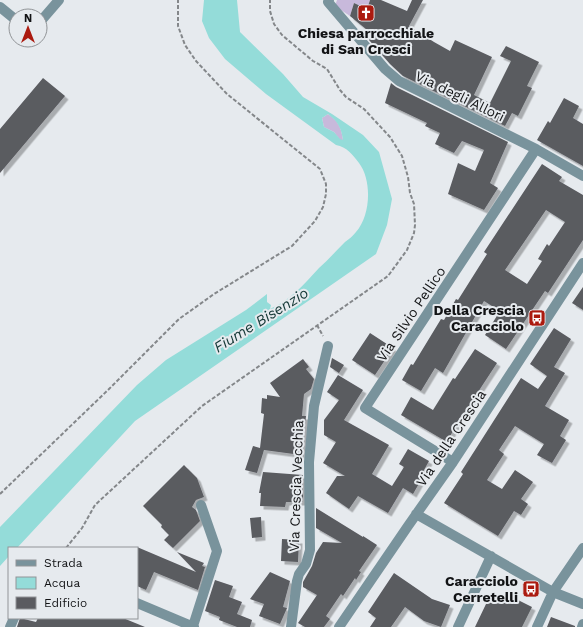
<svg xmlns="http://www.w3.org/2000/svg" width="583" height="627" font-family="'Work Sans',sans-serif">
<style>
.green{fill:#c8b9db}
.water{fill:#94dcd9;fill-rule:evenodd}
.building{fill:#5a5b60;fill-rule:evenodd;filter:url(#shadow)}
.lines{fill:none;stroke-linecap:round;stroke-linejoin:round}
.path{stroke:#84878a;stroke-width:2;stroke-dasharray:4 2;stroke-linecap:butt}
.street{stroke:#79939c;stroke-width:10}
.labels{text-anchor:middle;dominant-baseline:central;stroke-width:4;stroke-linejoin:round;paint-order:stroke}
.poi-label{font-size:14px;font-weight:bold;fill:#121315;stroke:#e6eaee;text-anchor:end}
.street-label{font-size:14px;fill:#121315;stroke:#e6eaee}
.water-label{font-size:15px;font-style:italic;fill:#143836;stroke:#e6eaee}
</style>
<defs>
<filter id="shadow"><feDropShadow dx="3.5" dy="3.5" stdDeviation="0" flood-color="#0004"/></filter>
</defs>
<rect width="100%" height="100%" fill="#e6eaee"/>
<!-- green -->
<path class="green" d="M337,0h33l-3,9 -13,-6 -4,13 -15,-10z
M328,114c11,8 13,13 15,26h-3l-6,-8 -10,-5 -2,-9z"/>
<!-- water -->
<path class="water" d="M204,0h33l3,32 43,42 20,23 29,17 31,21 16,17 13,47 -5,26 -11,29 -241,167 -118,127h-8v8l-9,10v-39l137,-142 29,-25 80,-50 21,-16v8l4,3 -1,4c21,-9 34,-25 49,-41 9,-8 17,-17 26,-26 4,-3 8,-6 11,-10 15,-17 16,-52 3,-69 -7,-9 -12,-16 -23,-18l-70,-51 -41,-35 -16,-21 -7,-17zM328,114c10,8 13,13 15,26l-3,-1 -6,-7 -10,-5 -2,-9z"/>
<!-- building -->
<path class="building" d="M370,0h11l26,11 5,-11h11l-14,26 25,16 16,9 5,-11 37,17 -18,38 16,8 21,-42 -11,-5 6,-10 33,16 -12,24 5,2 -14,28 -6,-3 -7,13 -102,-50 -13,-12 -21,-24 3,-6 -22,-18 4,-13 13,6z
M43,78l22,18 -65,77v-44z
M391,83l5,4 112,55 -18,41 8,5 -14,22 -36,-16 10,-31 17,8 9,-21 -22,-9 -8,12 -19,-9 5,-11 -15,-7 2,-3 -42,-20z
M564,98l15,8 -6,12 10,6v42l-46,-26 11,-19 2,2z
M542,164l20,13 -3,4 24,14v45l-35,53 -3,-2 -39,58 -21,-14 15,-24 -16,-10 -41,72 -8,-5 -14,23 -19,-11 9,-16 2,1 28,-46 3,1 12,-21 2,1 29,-46 -3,-2zM546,210l19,12 -16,24 -2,-2 -9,15 4,2 -15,23 -22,-14z
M583,287v23l-11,-7z
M554,328l17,11 -17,28 11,6 -20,33 24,14 -9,16 6,4 -14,23 -15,-8 7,-11 -29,-18 -16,24 5,4 -17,26 15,9 13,-19 18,12 -12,17 7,5 -7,11 -7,-4 -16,25 -54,-33 19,-29 -2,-2 60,-94 17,11 9,-13 -17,-12z
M370,333l23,15 -18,27 -23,-15z
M475,349l22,14 -34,52 -1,-1 -15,28 -46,-27 10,-18 22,13 20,-32 2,1z
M332,358l12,7 -5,8 -9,-6z
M303,359l6,8 -3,2 8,10 -3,10 -7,5 -2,22h4l-5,39 -37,-5 -7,23 -12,-3 8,-24 7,2 4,-34 -3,-1 1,-15 5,1v-4l13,2 -10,-14z
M338,375l25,15 -19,30 45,25 -17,29 20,12 12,-19 -5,-3 9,-15 21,12 -10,18 2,1 -8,14 -10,-6 -15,25 -30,-17 -9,13 -23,-16 11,-17h8l-22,-13 13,-21 -12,-7v-15l15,-20 -12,-8z
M184,465l13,13 7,19 -8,3 -4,7 4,3 4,11 -27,27 -9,-8 5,-5 -8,-8 1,-2 -19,-19z
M263,472l40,3v27h-17l-1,5 -25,-1 1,-13h-2z
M316,508l47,29v-1l14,9 -18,26 2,1 -5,8 -1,-2 -12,18 -2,-2 -15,22 4,3 -6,8h-19l-7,-4 19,-28 -14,-8v-5l9,-16 4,-13 7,-11 19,1 -26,-15z
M261,517l1,20 -10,1 -2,-20z
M282,539l17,1 -1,22 -17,-1z
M137,547l59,25 -19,-20 27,11 -2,3 3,1 -7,23 -44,-18 -8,18 -9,-4z
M270,572l20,9 -7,26 4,1 -7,16 -21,-8 5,-12 -14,-5z
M394,573l38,26 18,6 -9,22 -17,-6 -19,-14 -14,20h-21l6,-9 -8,-6z
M215,580l18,6 -4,11 13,5 -5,12 15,6 -2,7h-13l-18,-7 1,-3 -15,-6z
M498,595l12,1 22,11 -10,20h-47l11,-23 8,-8z
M551,617l24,9v1h-28z
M20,618l16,4 2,-4h85l22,9h-128z"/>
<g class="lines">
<!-- path -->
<path class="path" d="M317,325l6,11
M0,494l109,-105 70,-70 35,-25 78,-48 23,-25 8,-14 3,-13v-10l-6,-15 -93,-75 -31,-33 -11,-16 -7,-19v-26
M66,548l16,-20 13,-23 107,-99 186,-130 19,-26 7,-17 1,-8 -1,-21 -4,-11 -2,-16 -6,-21 -12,-19 -26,-28 -18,-12 -6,-7 -13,-21 -14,-8 -31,-26 -8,-11 -4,-13v-11"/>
<!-- street -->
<path class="street" d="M329,0l-1,2 57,67 14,12 137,68 47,27
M0,7l16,13
M40,22l19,-22
M453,462l-88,-54 171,-259
M416,514l137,78 30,12
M137,603l57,24
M193,626l24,-75 -16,-46
M10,627l4,-9
M291,627l6,-46 2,-7 7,-10 4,-14 -1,-88 5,-56 14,-60
M339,627l69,-101 45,-64 130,-199
M458,627l33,-71
M537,627l16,-35 30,-44
M582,627l1,-3"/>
</g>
<!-- icons -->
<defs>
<g id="church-square" transform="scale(0.9)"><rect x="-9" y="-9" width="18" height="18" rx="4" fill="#ab1a0f" stroke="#e6eaee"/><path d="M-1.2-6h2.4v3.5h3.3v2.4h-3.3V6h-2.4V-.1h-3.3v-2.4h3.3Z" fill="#fff"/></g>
<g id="bus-square" transform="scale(0.9)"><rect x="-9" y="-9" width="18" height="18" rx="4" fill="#ab1a0f" stroke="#e6eaee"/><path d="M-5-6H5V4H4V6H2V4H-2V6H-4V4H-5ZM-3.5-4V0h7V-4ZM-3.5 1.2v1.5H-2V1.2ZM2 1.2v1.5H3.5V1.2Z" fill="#fff"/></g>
</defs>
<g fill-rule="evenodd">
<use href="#church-square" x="366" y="13"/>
<use href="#bus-square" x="537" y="318"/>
<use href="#bus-square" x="531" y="589"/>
</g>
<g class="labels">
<!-- poi labels -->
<g class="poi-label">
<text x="366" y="33" text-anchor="middle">Chiesa parrocchiale<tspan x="366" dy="16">di San Cresci</tspan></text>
<text x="524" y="310">Della Crescia<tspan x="524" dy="16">Caracciolo</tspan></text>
<text x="518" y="581">Caracciolo<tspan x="518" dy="16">Cerretelli</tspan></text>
</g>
<!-- street labels -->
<g class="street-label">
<text transform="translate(460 96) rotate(26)">Via degli Allori</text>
<text transform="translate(411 314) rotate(-56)">Via Silvio Pellico</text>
<text transform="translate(451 438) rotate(-56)">Via della Crescia</text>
<text transform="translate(296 486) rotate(-88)">Via Crescia Vecchia</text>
</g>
<!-- water labels -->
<g class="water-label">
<text transform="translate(261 320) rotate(-32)">Fiume Bisenzio</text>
</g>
</g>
<!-- legend -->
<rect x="8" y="547" width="130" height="72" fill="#e6eaee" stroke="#919497"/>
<rect x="16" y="560" width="20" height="6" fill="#79939c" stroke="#919497"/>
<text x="44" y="567" font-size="12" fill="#121315">Strada</text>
<rect x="16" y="577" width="20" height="12" fill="#94dcd9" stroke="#919497"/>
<text x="44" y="587" font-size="12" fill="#121315">Acqua</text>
<rect x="16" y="597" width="20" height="12" fill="#5a5b60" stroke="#919497"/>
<text x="44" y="607" font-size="12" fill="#121315">Edificio</text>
<!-- north arrow -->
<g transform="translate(28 28)"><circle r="19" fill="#e6eaee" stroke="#919497"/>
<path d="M0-3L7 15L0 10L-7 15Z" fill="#ab1a0f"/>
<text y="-6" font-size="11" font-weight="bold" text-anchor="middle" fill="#121315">N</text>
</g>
</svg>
